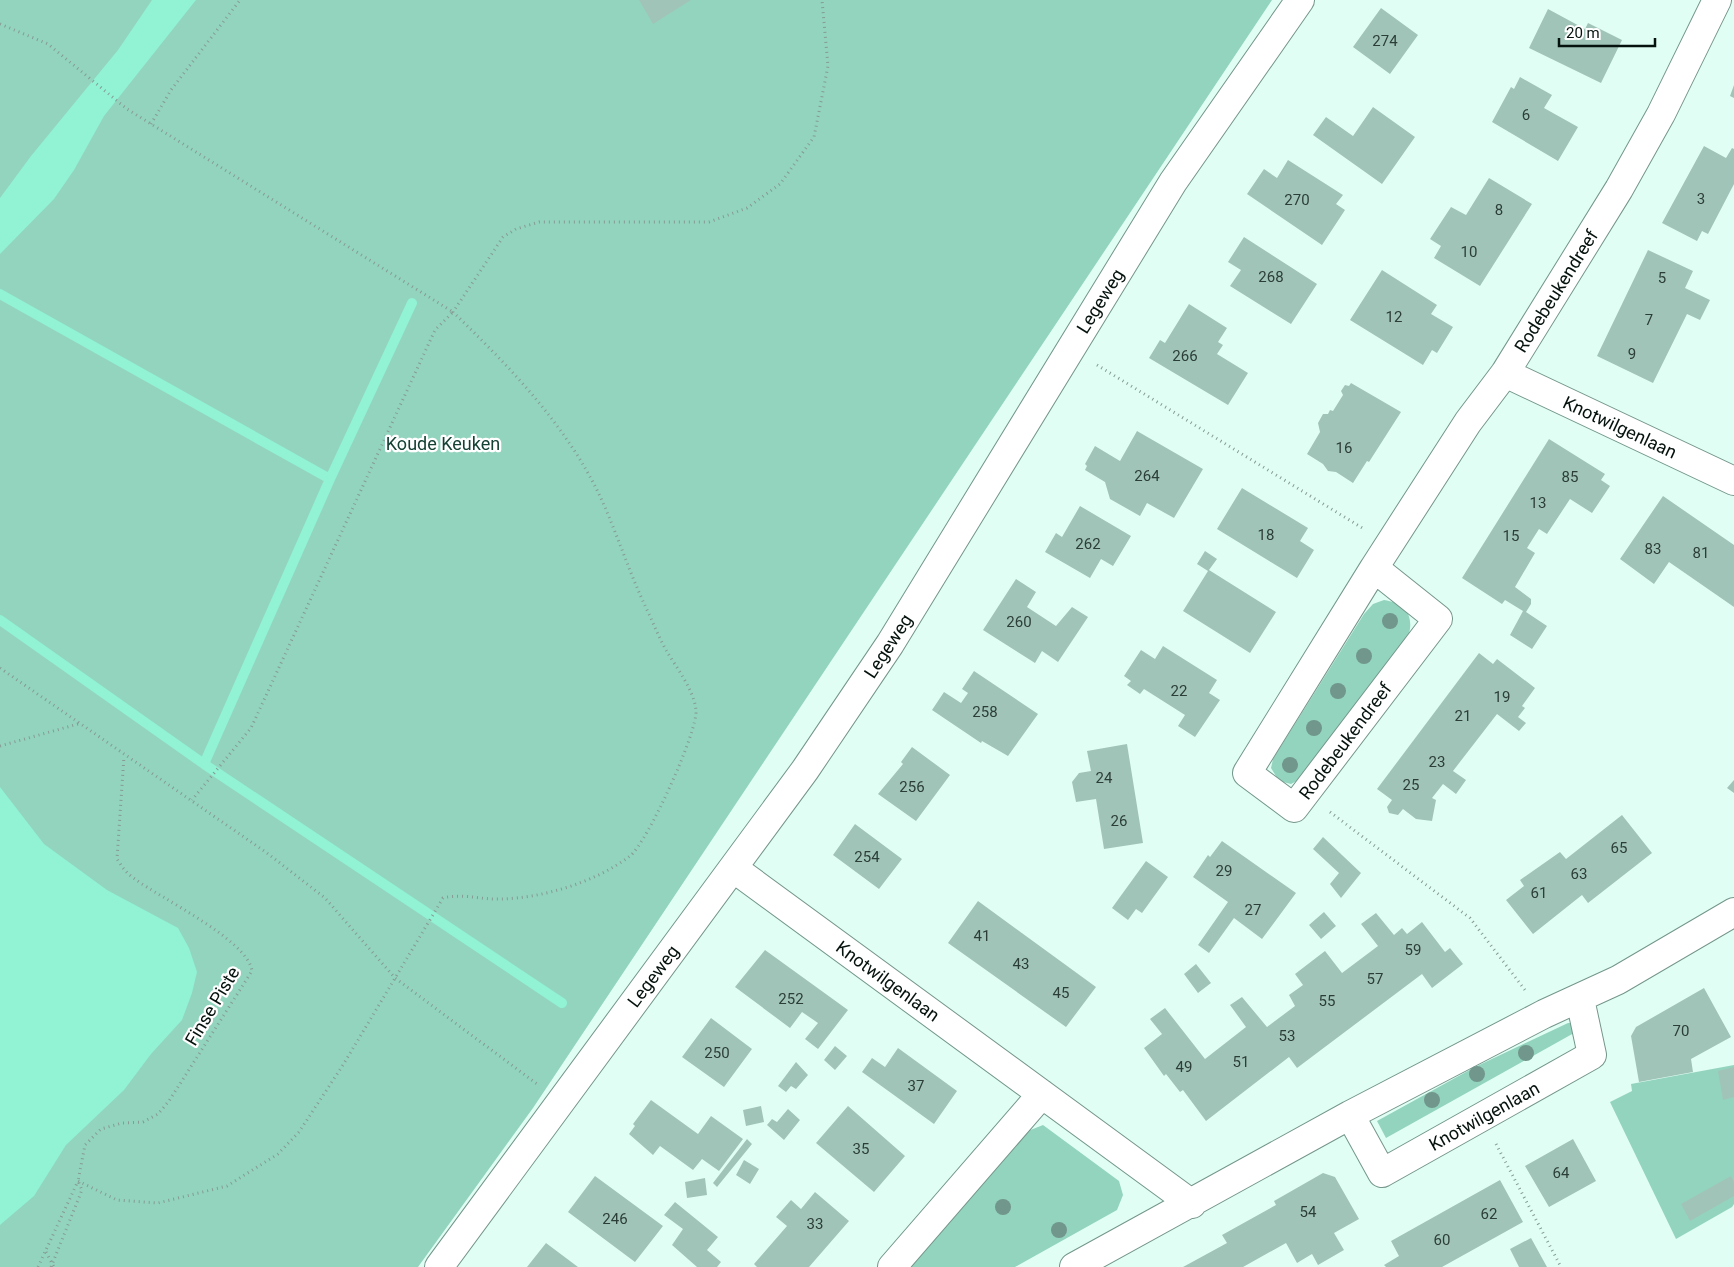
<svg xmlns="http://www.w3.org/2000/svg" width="1734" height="1267" font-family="Roboto,sans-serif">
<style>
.green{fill:#93d4bf}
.water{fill:#91f2d4}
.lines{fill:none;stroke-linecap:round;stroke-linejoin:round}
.stream{stroke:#91f2d4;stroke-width:10}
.building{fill:#a1c4b8}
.minor-casing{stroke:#74968b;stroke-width:30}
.path{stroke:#859b94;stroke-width:3;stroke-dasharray:1 4;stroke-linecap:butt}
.minor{stroke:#fff;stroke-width:28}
.tree{fill:#71968b}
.labels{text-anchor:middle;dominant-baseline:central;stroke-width:4.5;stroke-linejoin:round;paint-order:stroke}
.number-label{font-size:15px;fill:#2c3e38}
.street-label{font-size:18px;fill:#05120e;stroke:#fff}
.park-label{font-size:18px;fill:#154135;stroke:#fff}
</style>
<rect width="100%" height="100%" fill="#e1fef4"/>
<!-- green -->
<path class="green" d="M0,0h1272l-739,1108 -115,159h-418z
M1384,600c20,3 30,14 25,34l-107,144 -11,6 -12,-3 -8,-13 2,-9 91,-145 9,-10z
M1568,1023h4l2,10 -188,105 -9,-17 98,-54z
M1734,1065v139l-2,3 -56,32 -66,-137 22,-11 -1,-7z
M1043,1125l76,56 4,14 -6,15 -102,57h-109l122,-136z"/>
<!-- water -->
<path class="water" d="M152,0h44l-92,116 -30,54 -20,29 -54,55v-56l31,-42 87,-106z
M0,787l44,57 63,46 71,38 11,20 8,24 -5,21 -10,27 -31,34 -27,36 -58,55 -32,51 -34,29z"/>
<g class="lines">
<!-- stream -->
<path class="stream" d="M0,294l330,185
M0,620l204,144 358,239
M204,764l126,-285 82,-176"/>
</g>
<!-- building -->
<path class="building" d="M639,0h52l-38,24z
M1381,8l37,27 -28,39 -37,-27z
M1548,9l37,20 3,-6 34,17 -21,43 -72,-35z
M1520,77l32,18 -8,13 34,19 -20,34 -66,-39 19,-35 3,2z
M1734,85v13l-4,-2z
M1373,107l42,30 -33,47 -69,-49 13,-18 27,19z
M1704,146l22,12 6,-10 2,1v35l-26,50 -6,-3 -5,10 -35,-18z
M1288,160l55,35 -7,9 9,6 -23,35 -75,-51 17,-25 13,9z
M1489,178l43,26 -52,82 -46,-28 7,-12 -11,-7 21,-32 15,8z
M1244,237l73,47 -26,40 -61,-38 11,-16 -13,-8z
M1648,250l45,21 -8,17 25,12 -10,20 -13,-6 -34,69 -56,-27z
M1382,270l55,35 -6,9 22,13 -16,26 -5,-3 -9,15 -73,-45z
M1189,304l38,24 -9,14 5,3 -6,9 31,19 -20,32 -79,-47 11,-18 5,3z
M1351,383l50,29 -32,50 -2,-1 -14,22 -17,-11 -8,-1 -5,-7 -16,-10 13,-22 -2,-9 5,-9h5l2,-4 3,1 10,-16 -2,-4 4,-6 4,1z
M1137,431l66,38 -29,49 -27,-15 -7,13 -30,-17 -5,-17 -20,-12 2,-4 -2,-2 10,-18 25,15z
M1549,439l56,35 -4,6 9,6 -18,27 -22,-14 -23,35 -8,-5 -12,19 8,5 -20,34 16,12v5l-5,8 21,14 -15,23 -22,-14 13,-24 -18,-11 -3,4 -40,-26z
M1242,488l66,40 -8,13 14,9 -17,28 -80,-49z
M1663,496l71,49v62l-65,-45 -15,22 -34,-25z
M1080,506l51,30 -18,30 -12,-7 -11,19 -45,-26 11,-19 6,4z
M1205,551l12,8 -8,11 67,42 -26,41 -67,-42 25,-40 -11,-7z
M1016,579l20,13 -9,15 29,19 16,-19 16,10 -30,45 -16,-11 -7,12 -52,-33z
M1163,646l54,34 -8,13 11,7 -25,37 -17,-11 7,-11 -41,-26 -4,5 -13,-9 4,-4 -7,-5 17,-26 14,9z
M1479,653l14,11 4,-5 38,29 -13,18 3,2 -7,9 8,6 -7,8 -22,-17 -44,57 13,9 -10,14 -13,-10 -11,14 4,2 -4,21 -16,-2 -13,-10 -5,6 -9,-2 -2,-6 5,-7 -15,-11z
M974,671l64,43 -30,42 -26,-15 -1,2 -49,-33 12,-18 17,11 7,-10 -6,-4z
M1127,744l16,99 -39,6 -8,-50 -20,3 -4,-20 7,-9 12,-2 -4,-20z
M912,747l38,28 -34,46 -38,-27 25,-30 -2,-2z
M1734,780v13l-7,-5z
M1622,815l30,38 -64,50 -6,-8 -49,39 -27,-34 18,-14 -4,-6 40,-28 6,7z
M855,824l47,35 -23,30 -46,-34z
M1323,837l38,36 -20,25 -11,-14 9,-11 -26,-24z
M1222,841l74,52 -34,46 -28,-21 -25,35 -11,-8 30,-43 -35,-25 15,-22 2,2z
M1146,861l22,16 -26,36 -6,-4 -8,11 -16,-12z
M978,901l118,86 -30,40 -118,-84z
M1324,912l12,14 -15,13 -12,-14z
M1376,913l18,22 8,-7 5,6 15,-12 23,30 5,-4 13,16 -31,24 -10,-14 -125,94 -8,-11 -83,64 -23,-31 -3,2 -14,-18 -2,2 -20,-28 18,-14 -12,-15 15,-11 40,51 41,-32 -16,-22 12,-8 25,30 28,-21 -6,-11 14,-10 -8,-11 30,-23 17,22 36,-27 -17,-22z
M765,950l83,60 -30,39 -13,-10 13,-16 -16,-11 -12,16 -55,-41z
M1196,964l15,19 -13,10 -14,-19z
M1704,988l27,49 -40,22 2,13 -54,10 -8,-46 5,-9z
M711,1018l41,31 -28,38 -42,-30z
M835,1046l12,10 -12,14 -11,-10z
M898,1048l59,43 -23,33 -72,-52 10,-14 13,9z
M796,1062l12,13 -12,14 -5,-3 -5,6 -8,-6z
M1734,1067v30l-11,3 -5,-29z
M651,1100l47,34 13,-18 32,23 -24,32 -17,-12 -9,11 -33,-24 -7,9 -24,-21 6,-8 -2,-2z
M761,1106l3,16 -18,4 -3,-16z
M848,1106l57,50 -31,36 -58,-49z
M788,1109l12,11 -16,20 -17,-15 5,-6 5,3z
M747,1139l5,5 -35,43 -4,-4z
M1573,1139l23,42 -47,26 -24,-41z
M744,1160l15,9 -9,15 -14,-9z
M1323,1173l12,4 24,42 -25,14 10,17 -26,15 -6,-11 -15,9 -11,-20 -43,24h-60l44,-24 -5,-8 54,-30 -2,-4z
M595,1176l68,50 -28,36 -67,-50z
M1731,1176l3,6v14l-44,25 -9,-17z
M705,1178l2,17 -20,3 -2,-16z
M1500,1180l23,42 -81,45h-56l-2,-2 15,-9 -8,-15z
M815,1192l34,29 -40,46h-52l-3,-3 33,-38 -11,-9 15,-17 10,9z
M675,1202l43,35 -11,13 14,12 -4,5h-20l-25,-22 11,-16 -19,-14z
M1531,1238l16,29h-28l-9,-18z
M546,1243l32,24h-51z"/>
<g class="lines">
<!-- minor casing -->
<g class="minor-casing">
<path id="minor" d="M1505,373l229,108
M1374,568l94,-146 37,-49 114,-184 42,-75 56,-114
M1374,568l64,51 -144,189 -47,-35z
M733,868l459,336
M1350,1115l32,58 210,-118 -12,-56
M439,1267l366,-497 85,-126 283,-462 127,-182
M892,1267l150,-173
M1074,1267l276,-152 194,-101 74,-34 116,-68"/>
</g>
<!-- path -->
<path class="path" d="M0,24l48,20 79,65 326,203 -18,18 -184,398 -59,72
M151,124l20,-34 69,-90
M1097,365l267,164
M0,668l267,185 58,45 70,80 142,106
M0,746l78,-22
M1330,812l140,106 55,72
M1496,1144l65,123
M46,1252l8,15
M38,1267l40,-86 39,19 41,3 69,-17 51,-32 21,-22 44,-67 100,-167c20,-5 38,2 58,1 42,-1 95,-17 129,-43 17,-13 68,-124 66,-146 -2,-20 -20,-43 -30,-60 -6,-11 -11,-22 -16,-34 -18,-36 -30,-74 -46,-111 -33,-75 -93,-137 -151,-193l50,-75 13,-8 23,-7h170l38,-14 33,-24 34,-47 14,-71 -6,-66
M51,1267l31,-77 -4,-9 7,-36 16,-16 21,-6 21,-1 15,-8 11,-13 83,-130c-4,-31 -92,-73 -117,-92 -8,-5 -13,-12 -18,-20l7,-103"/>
<!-- minor -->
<use href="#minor" class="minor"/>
</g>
<!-- trees -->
<g class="tree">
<circle cx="1390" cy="621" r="8"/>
<circle cx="1364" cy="656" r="8"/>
<circle cx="1338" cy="691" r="8"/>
<circle cx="1314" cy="728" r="8"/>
<circle cx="1290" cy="765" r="8"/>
<circle cx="1526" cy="1053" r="8"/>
<circle cx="1477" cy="1074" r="8"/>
<circle cx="1432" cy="1100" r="8"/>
<circle cx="1003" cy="1207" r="8"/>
<circle cx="1059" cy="1230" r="8"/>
</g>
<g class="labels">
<!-- number labels -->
<g class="number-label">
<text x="1385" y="41">274</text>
<text x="1526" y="115">6</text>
<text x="1701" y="199">3</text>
<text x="1297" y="200">270</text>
<text x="1499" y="210">8</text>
<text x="1469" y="252">10</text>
<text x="1271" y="277">268</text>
<text x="1662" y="278">5</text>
<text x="1394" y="317">12</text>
<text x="1649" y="320">7</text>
<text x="1632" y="354">9</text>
<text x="1185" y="356">266</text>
<text x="1344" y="448">16</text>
<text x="1147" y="476">264</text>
<text x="1570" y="477">85</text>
<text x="1538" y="503">13</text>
<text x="1266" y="535">18</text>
<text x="1511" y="536">15</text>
<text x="1088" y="544">262</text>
<text x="1653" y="549">83</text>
<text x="1701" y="553">81</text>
<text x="1019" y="622">260</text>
<text x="1179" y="691">22</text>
<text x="1502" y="697">19</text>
<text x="985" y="712">258</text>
<text x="1463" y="716">21</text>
<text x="1437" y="762">23</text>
<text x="1104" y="778">24</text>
<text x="1411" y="785">25</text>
<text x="912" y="787">256</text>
<text x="1119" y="821">26</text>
<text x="1619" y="848">65</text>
<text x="867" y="857">254</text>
<text x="1224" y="871">29</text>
<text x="1579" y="874">63</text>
<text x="1539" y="893">61</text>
<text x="1253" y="910">27</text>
<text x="982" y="936">41</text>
<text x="1413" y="950">59</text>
<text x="1021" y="964">43</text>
<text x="1375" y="979">57</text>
<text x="1061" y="993">45</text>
<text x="791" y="999">252</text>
<text x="1327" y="1001">55</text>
<text x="1681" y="1031">70</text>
<text x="1287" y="1036">53</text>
<text x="717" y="1053">250</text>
<text x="1241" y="1062">51</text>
<text x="1184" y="1067">49</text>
<text x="916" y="1086">37</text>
<text x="861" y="1149">35</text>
<text x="1561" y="1173">64</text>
<text x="1308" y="1212">54</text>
<text x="1489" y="1214">62</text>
<text x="615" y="1219">246</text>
<text x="815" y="1224">33</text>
<text x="1442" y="1240">60</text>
</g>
<!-- street labels -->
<g class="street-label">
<text transform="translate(1556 291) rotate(-58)">Rodebeukendreef</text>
<text transform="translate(1100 301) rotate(-58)">Legeweg</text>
<text transform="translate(1620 427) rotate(25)">Knotwilgenlaan</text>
<text transform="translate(888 646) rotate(-57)">Legeweg</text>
<text transform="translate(1345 741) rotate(-53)">Rodebeukendreef</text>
<text transform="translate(653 976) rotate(-53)">Legeweg</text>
<text transform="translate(888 981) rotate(36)">Knotwilgenlaan</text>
<text transform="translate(212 1006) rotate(-59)">Finse Piste</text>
<text transform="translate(1484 1116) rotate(-29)">Knotwilgenlaan</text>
</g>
<!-- park labels -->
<g class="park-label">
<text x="443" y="443">Koude Keuken</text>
</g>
</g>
<!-- scale -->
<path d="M1559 38v8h96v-8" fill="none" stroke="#05120e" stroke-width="2.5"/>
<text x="1566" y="38" font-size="15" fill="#05120e" stroke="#ffffff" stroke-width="4" paint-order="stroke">20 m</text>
</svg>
